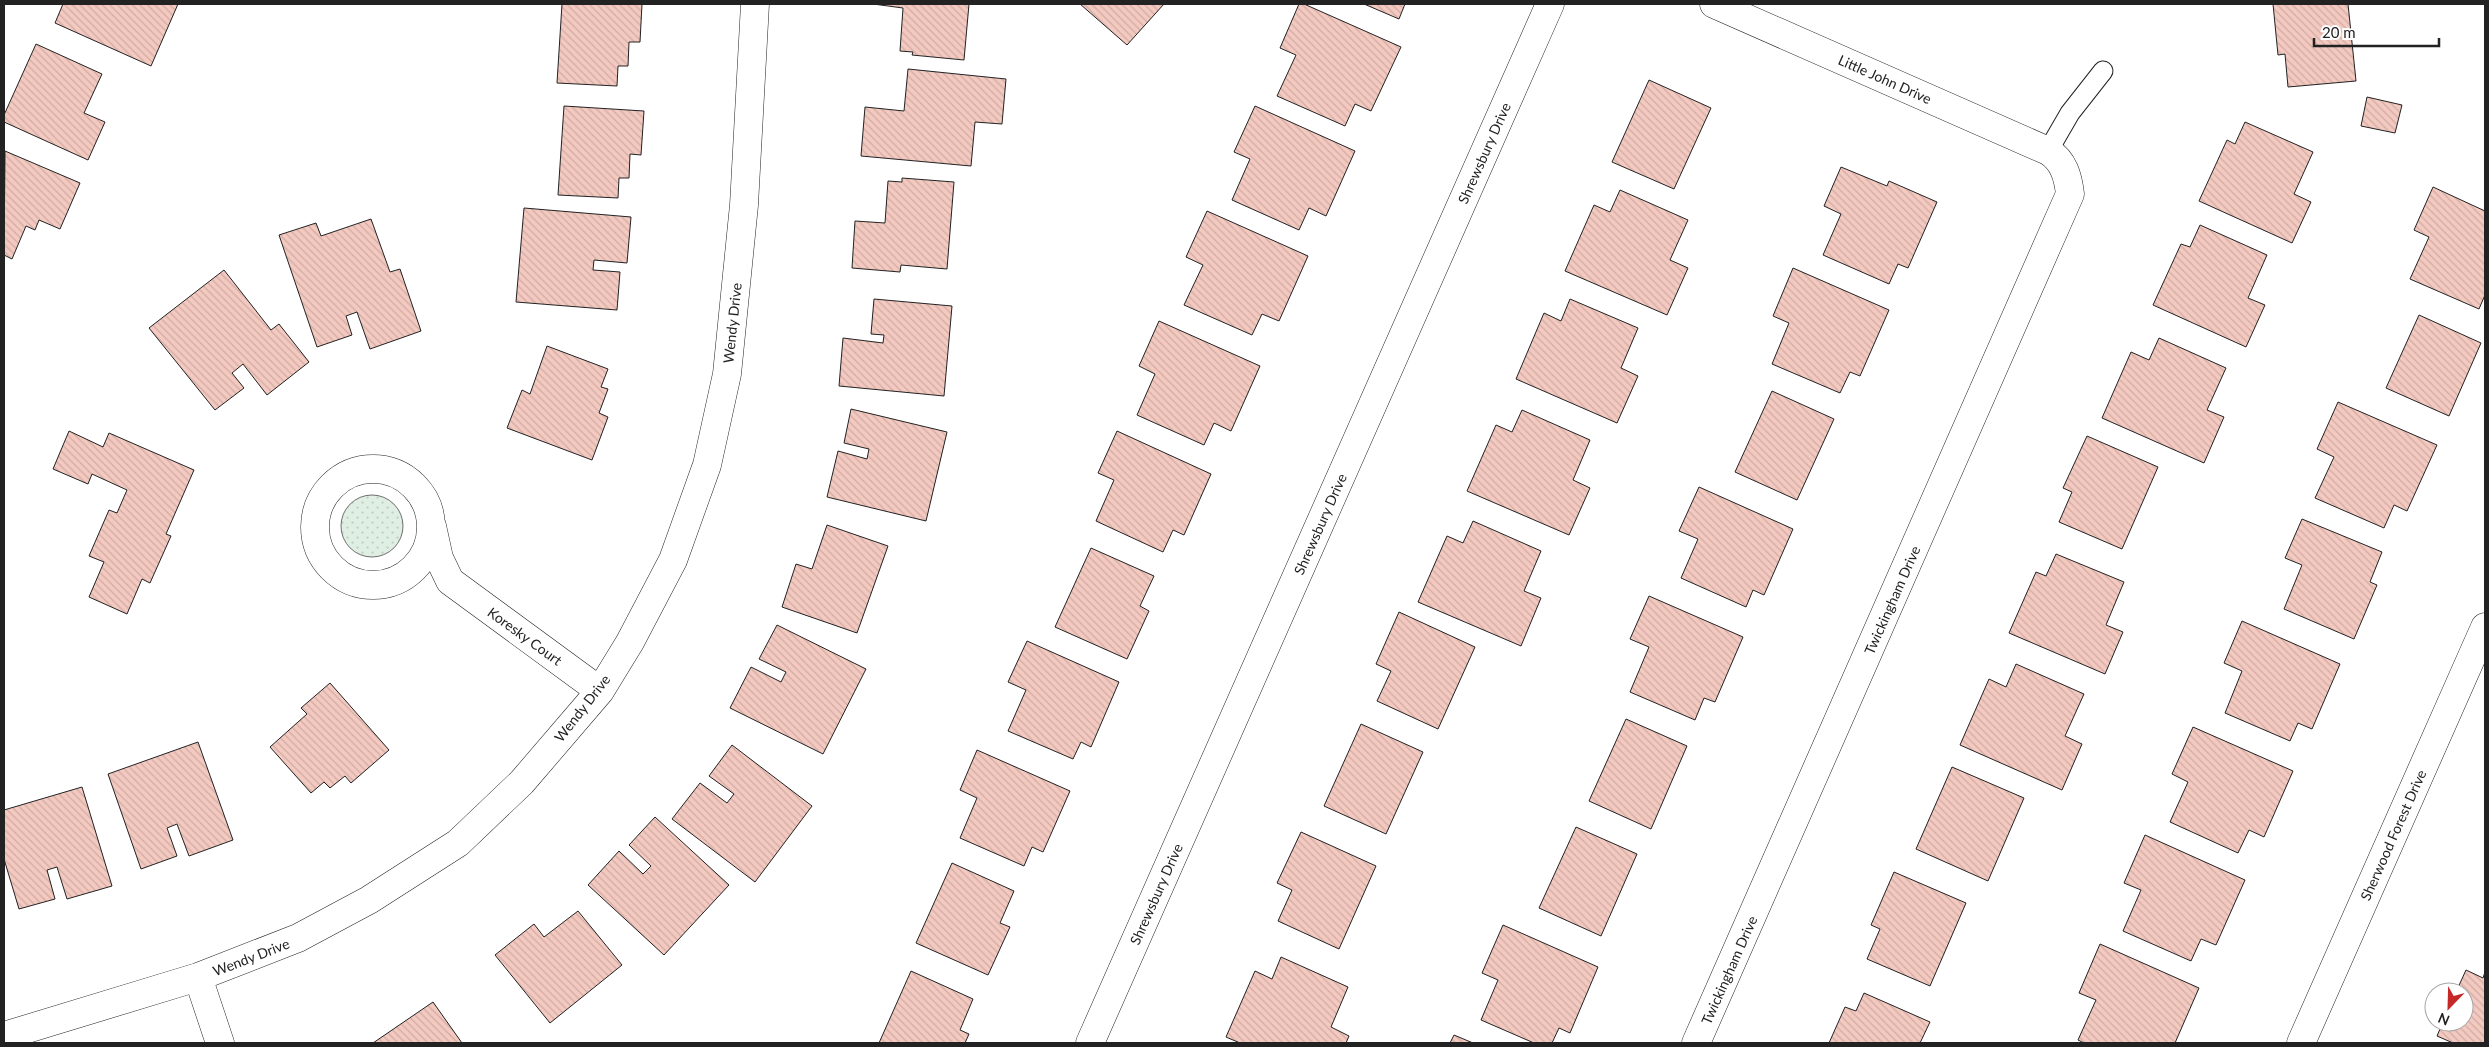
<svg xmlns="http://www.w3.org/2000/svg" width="2489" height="1047" font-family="Lato,sans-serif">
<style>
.grass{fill:url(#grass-dots);stroke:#6f6f6f}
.building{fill:url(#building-back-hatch);stroke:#222}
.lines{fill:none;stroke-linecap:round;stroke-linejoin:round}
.lane-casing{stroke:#222;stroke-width:21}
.street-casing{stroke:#222;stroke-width:29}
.lane{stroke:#fff;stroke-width:19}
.street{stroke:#fff;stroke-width:28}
.labels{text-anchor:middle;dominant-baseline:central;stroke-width:4;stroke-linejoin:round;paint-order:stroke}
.street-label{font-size:14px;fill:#222;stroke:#fff}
</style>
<defs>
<pattern id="grass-dots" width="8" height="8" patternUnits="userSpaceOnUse" patternTransform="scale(1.25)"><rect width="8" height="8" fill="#e0efe3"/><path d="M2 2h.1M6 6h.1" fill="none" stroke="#c0cdc2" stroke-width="1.8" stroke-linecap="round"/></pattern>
<pattern id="building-back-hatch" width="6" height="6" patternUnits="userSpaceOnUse" patternTransform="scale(1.25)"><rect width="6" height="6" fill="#f3c9c0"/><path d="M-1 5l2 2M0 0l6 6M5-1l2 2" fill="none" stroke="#d0aca5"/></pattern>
</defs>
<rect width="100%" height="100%" fill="#fff"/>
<!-- grass -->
<path class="grass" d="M341 526a31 31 0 1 1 62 0a31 31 0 1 1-62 0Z"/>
<!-- building -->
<path class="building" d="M63,4h115l-27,62 -96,-43z
M562,4h80l-2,38h-11l-1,24h-10l-1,20 -60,-3z
M873,4h96l-5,56 -52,-5 1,-3 -13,-1 3,-43z
M1080,4h84l-37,41z
M1299,4h5l97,43 -30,64 -16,-7 -10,22 -68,-30 19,-41 -16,-7z
M1364,4h41l-6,15z
M2273,4h75l8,77 -68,6 -3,-33 -7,1z
M36,44l66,30 -18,39 21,9 -17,38 -84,-38v-7z
M908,69l98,10 -4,45 -27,-2 -4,44 -110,-10 4,-49 39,4z
M1649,80l62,28 -37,81 -62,-27z
M2367,97l35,8 -7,28 -34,-7z
M564,106l80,5 -3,44 -11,-1 -1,24h-10l-1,20 -60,-3z
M1255,106l100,45 -29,65 -17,-8 -10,22 -67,-30 18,-41 -16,-7z
M2245,122l68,30 -19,42 17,8 -19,41 -93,-42 28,-61 8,4z
M5,151l75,32 -20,46 -21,-9 -4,10 -9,-4 -14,33 -8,-4z
M1841,167l46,19 2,-5 48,21 -29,66 -10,-4 -9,20 -66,-29 18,-41 -17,-8z
M902,178l52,4 -7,87 -46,-4 -1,7 -48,-4 3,-47 30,2 3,-42 14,1z
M2433,187l52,24v84l-6,14 -69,-30 19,-42 -15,-7z
M1620,190l68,30 -18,40 18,8 -21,47 -102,-44 29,-66 16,7z
M524,208l107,9 -4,46 -33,-3 -1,10 27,2 -3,38 -101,-8z
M1207,211l101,45 -29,65 -17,-7 -10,21 -68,-30 19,-40 -17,-8z
M371,219l19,53 10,-3 21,62 -51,18 -13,-37 -11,4 6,19 -35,12 -38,-112 37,-12 5,13z
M2200,225l67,30 -19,43 17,7 -19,42 -93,-42 28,-61 9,3z
M1793,268l96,42 -29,66 -10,-4 -10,21 -68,-29 17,-41 -16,-7z
M224,270l47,60 8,-6 30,38 -42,33 -24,-31 -11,9 12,15 -29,22 -66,-82z
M874,299l78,7 -8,90 -105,-10 4,-48 40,5 1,-8 -13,-1z
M1570,299l68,29 -17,40 17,8 -21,47 -101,-44 28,-66 17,8z
M2419,315l62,28 -32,73 -63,-28z
M1159,321l101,45 -29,65 -17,-8 -10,22 -67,-30 18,-41 -16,-8z
M2159,338l67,30 -19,42 17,7 -20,46 -102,-45 29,-66 18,8z
M547,346l61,23 -7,18 7,2 -9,24 9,4 -16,43 -85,-32 15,-38 8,4z
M1772,391l62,28 -37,81 -62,-28z
M2338,402l99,43 -30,66 -13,-6 -10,23 -69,-30 19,-41 -17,-8z
M851,409l96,23 -21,89 -99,-24 11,-46 29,8 2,-10 -25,-6z
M1522,410l68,30 -17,40 17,8 -21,47 -102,-44 29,-66 16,7z
M69,431l34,16 6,-14 85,37 -28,64 5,2 -21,47 -8,-4 -15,35 -38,-17 15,-35 -15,-6 20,-46 8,3 10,-23 -35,-16 -4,10 -35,-15z
M1117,431l94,43 -27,61 -11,-5 -10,22 -67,-31 18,-41 -16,-7z
M2087,436l71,31 -36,82 -63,-27 13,-30 -9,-4z
M1699,487l94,42 -29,66 -11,-5 -7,17 -65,-29 17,-39 -19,-8z
M2302,519l80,33 -12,30 7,3 -23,54 -70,-30 18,-44 -17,-7z
M1473,521l68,30 -17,40 17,7 -20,48 -103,-44 29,-66 16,7z
M827,525l61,21 -31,87 -75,-26 14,-43 16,5z
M1091,548l63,28 -14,30 9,5 -22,48 -72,-32z
M2056,554l68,28 -18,43 17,7 -18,42 -96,-41 27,-61 10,4z
M1649,596l94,41 -28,65 -11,-4 -9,22 -65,-28 19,-45 -19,-8z
M1399,612l76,35 -37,82 -61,-28 14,-30 -15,-7z
M2242,621l98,43 -28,65 -14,-6 -8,18 -65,-28 17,-42 -18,-8z
M777,625l89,44 -43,85 -93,-46 21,-41 30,15 5,-10 -27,-13z
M1027,641l92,41 -28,65 -10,-5 -8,17 -65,-28 18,-41 -18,-8z
M2016,664l68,30 -19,42 17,8 -20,46 -102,-45 29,-66 17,8z
M330,683l59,67 -38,33 -6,-7 -15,12 -6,-6 -13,11 -41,-46 37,-33 -6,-6z
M1626,719l61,27 -36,83 -62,-28z
M1361,724l62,28 -37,82 -62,-28z
M2193,727l100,44 -29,66 -15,-7 -11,23 -68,-31 18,-40 -16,-8z
M198,742l35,98 -44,16 -12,-32 -10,4 10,28 -36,13 -33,-95z
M732,745l80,61 -57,76 -83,-63 28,-36 27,20 7,-9 -25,-18z
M977,750l93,41 -27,61 -11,-5 -8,19 -64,-28 17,-40 -17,-8z
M1952,767l72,31 -36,83 -72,-32z
M82,787l30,99 -45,13 -10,-32 -10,3 8,29 -36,10 -15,-50v-49z
M655,817l74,68 -65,70 -76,-70 31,-34 24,23 8,-8 -22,-21z
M1576,827l61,27 -36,82 -62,-28z
M1301,832l75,34 -37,83 -61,-28 14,-31 -15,-7z
M2145,835l100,45 -29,65 -15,-6 -10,22 -68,-30 18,-41 -17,-7z
M952,863l62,28 -14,32 10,4 -22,48 -72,-32z
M1894,872l72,31 -36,83 -63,-27 13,-30 -9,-4z
M578,911l44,54 -72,58 -55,-68 39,-31 10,13z
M1503,925l95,42 -28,66 -11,-5 -7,15h-18l-53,-23 17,-40 -16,-7z
M2100,944l99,44 -24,55h-91l-6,-3 18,-40 -17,-7z
M1281,957l67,30 -17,40 18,9 -3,7h-106l-14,-6 29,-66 17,8z
M2466,970l17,8 2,-6v71h-32l-16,-7 6,-14h21v-30h-8z
M911,971l62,28 -13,31 9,4 -4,9h-86z
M1864,993l66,29 -10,21h-91l16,-36 11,4z
M433,1002l29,41h-89z
M1454,1035l19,8h-23z"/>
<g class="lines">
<!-- lane casing -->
<g class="lane-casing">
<path id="lane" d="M2048,151l22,-38 33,-42"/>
</g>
<!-- street casing -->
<g class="street-casing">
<path id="street" d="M315 527a58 58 0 1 1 116 0a58 58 0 1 1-116 0Z
M432,526l7,32 11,23 150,110
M198,977l22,66
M4,1036l194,-59 100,-39 71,-38 89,-57 64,-61 78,-91 30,-49 43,-82 34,-95 20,-91 17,-169 11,-201
M1090,1043l460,-1039
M1696,1043l374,-849c-2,-17 -6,-33 -22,-43l-334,-147
M2301,1043l184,-416"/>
</g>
<!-- lane -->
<use href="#lane" class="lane"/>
<!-- street -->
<use href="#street" class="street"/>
</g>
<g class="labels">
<!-- street labels -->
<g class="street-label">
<text transform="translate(1885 79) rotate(24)">Little John Drive</text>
<text transform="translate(1484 153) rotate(-66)">Shrewsbury Drive</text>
<text transform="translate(732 323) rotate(-84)">Wendy Drive</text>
<text transform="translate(1320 524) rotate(-66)">Shrewsbury Drive</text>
<text transform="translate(1892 600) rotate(-66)">Twickingham Drive</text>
<text transform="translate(525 636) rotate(36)">Koresky Court</text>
<text transform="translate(582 708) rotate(-52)">Wendy Drive</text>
<text transform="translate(2393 835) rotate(-66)">Sherwood Forest Drive</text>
<text transform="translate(1156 894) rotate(-66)">Shrewsbury Drive</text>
<text transform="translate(251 957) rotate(-21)">Wendy Drive</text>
<text transform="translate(1729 970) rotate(-66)">Twickingham Drive</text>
</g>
</g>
<!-- border -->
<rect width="2489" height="1047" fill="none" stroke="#222222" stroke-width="10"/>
<!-- north arrow -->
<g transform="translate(2449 1007) rotate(203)"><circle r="24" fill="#ffffff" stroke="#a7a7a7"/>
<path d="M0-4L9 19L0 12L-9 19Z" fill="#c62828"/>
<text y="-8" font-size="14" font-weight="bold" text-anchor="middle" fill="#222222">N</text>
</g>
<!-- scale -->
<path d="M2314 38v8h125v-8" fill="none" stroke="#222222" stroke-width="2.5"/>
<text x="2322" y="38" font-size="15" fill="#222222" stroke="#ffffff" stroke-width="4" paint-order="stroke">20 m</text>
</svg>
